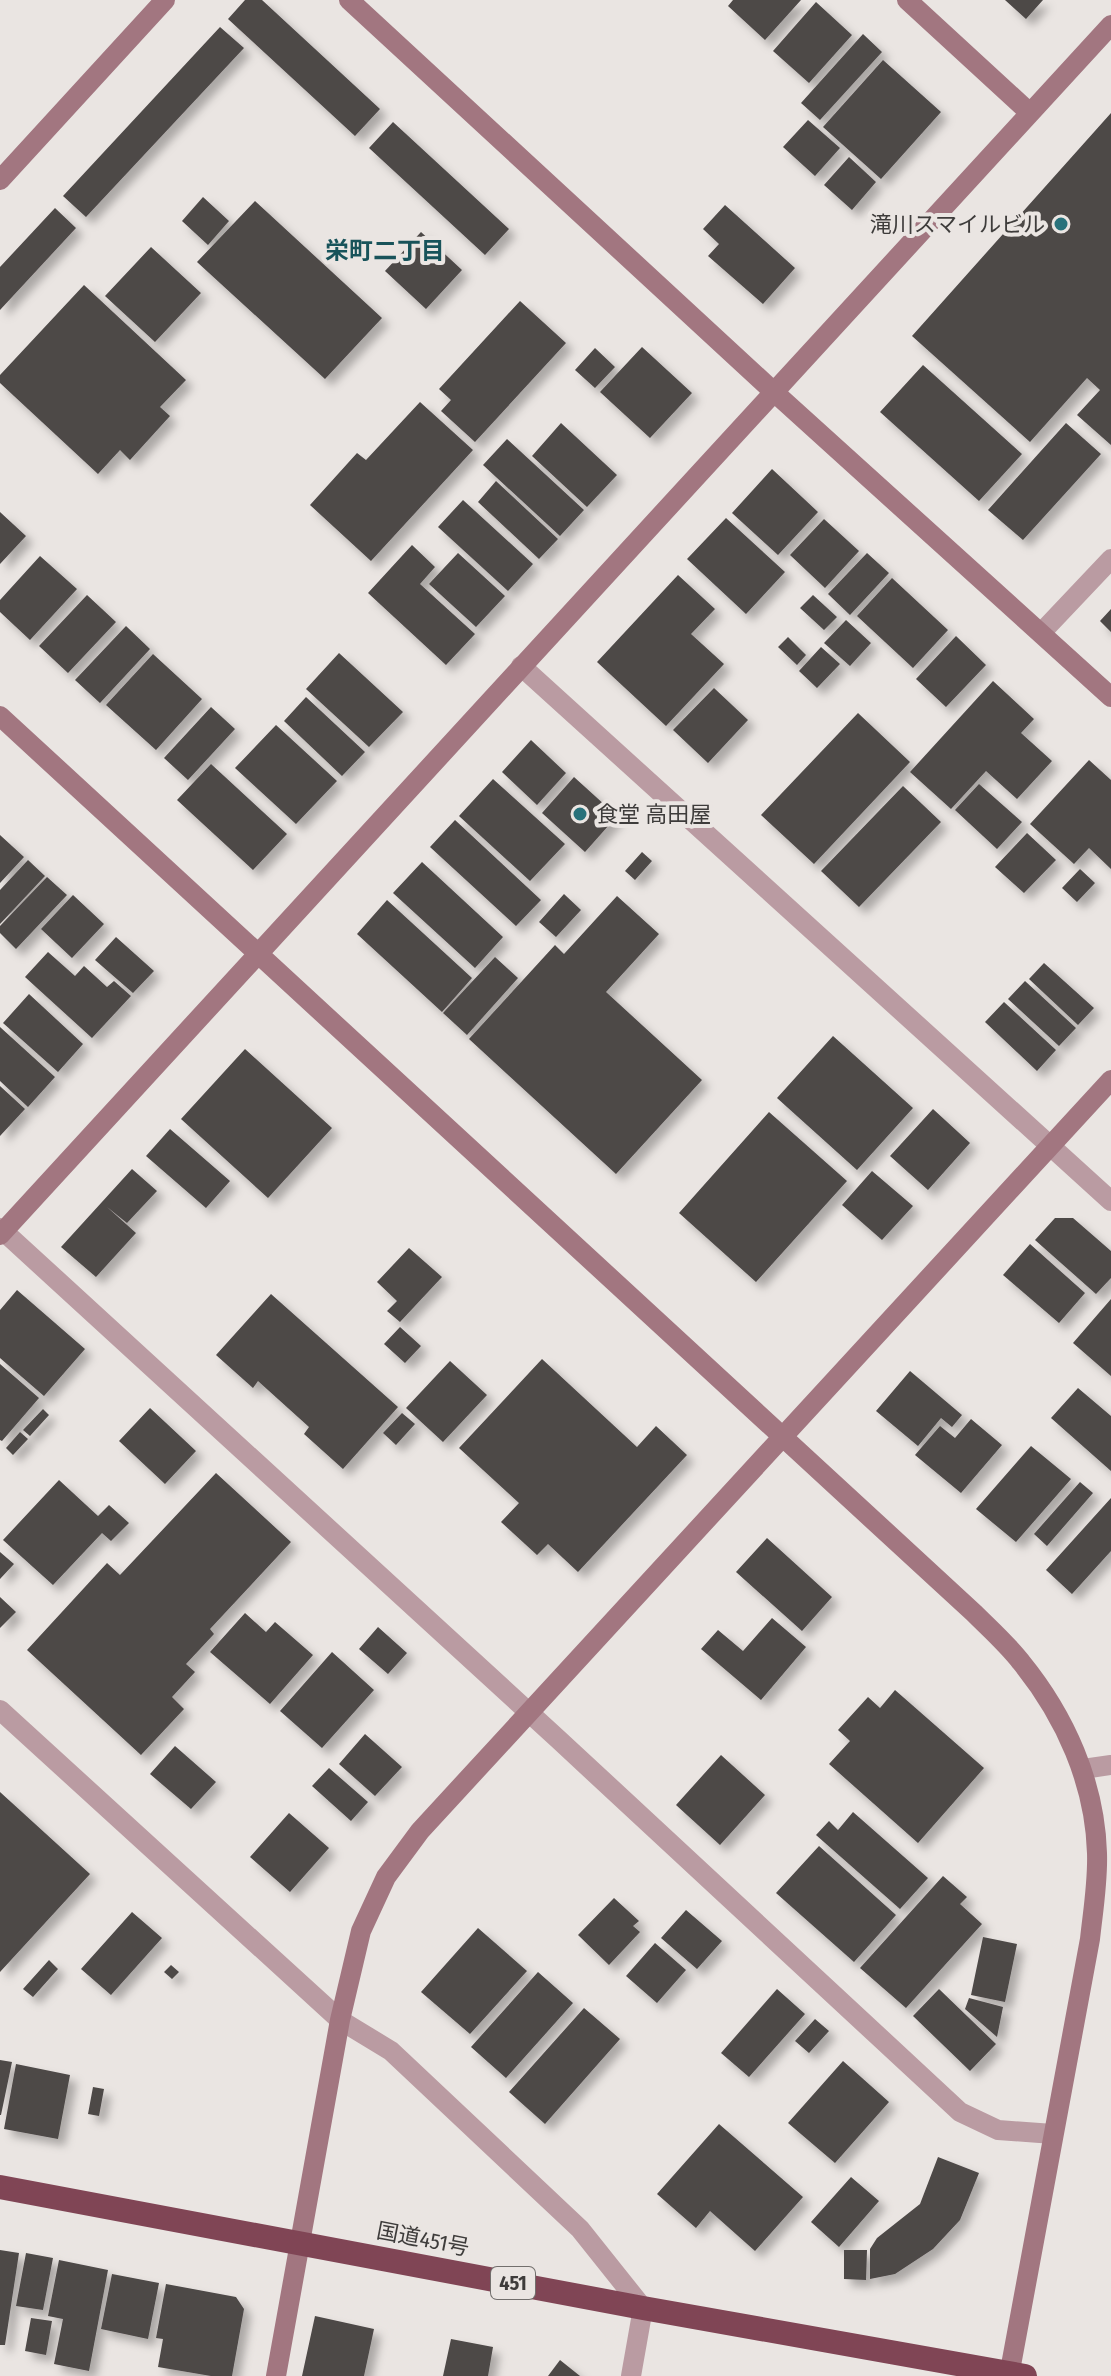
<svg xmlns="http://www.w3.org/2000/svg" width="1111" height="2376" font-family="'Fira Sans Condensed','Noto Sans JP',sans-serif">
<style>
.building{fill:#4d4847;filter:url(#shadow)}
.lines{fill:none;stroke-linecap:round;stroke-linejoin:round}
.street{stroke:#ba9ba2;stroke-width:20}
.secondary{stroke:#a27680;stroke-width:20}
.highway{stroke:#804555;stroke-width:24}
.poi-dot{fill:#29727b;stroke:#eae5e2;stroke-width:3}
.labels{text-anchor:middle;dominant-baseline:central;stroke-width:8;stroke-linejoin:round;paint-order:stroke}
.shield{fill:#eae5e2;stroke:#726f6d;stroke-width:2}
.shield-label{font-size:20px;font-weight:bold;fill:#3e3c3b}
.poi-label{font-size:22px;fill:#3e3c3b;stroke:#eae5e2;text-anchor:end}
.street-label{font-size:22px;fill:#3e3c3b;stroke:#eae5e2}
.neighbourhood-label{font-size:24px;font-weight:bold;fill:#18535a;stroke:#eae5e2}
</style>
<defs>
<filter id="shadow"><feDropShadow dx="7" dy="7" stdDeviation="4" flood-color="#0004"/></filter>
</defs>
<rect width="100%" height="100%" fill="#eae5e2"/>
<!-- building -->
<path class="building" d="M245,0h17l118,109 -25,27 -127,-117z
M733,0h68l-36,40 -37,-34z
M1005,0h38l-17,19z
M816,2l36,33 -43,48 -36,-32z
M220,27l24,21 -158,169 -23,-21z
M863,34l19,18 -62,68 -19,-17z
M883,60l58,52 -60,67 -58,-52z
M1111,113v332l-34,-30 23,-25 -13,-12 -57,64 -118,-106z
M808,120l32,28 -25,28 -32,-29z
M393,122l116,107 -24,26 -116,-107z
M849,157l27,25 -24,28 -28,-25z
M203,197l26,24 -21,24 -26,-24z
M255,201l127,117 -57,61 -128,-117z
M725,205l70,63 -32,36 -55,-48 11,-12 -16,-15z
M55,208l21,20 -76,82v-43z
M421,232l41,38 -36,39 -41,-38z
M151,247l50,46 -46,49 -50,-46z
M84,285l102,95 -26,27 10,9 -40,44 -10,-10 -22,24 -98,-91v-8z
M520,301l46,42 -91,99 -34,-31 10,-11 -12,-11z
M642,347l50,46 -42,45 -50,-46z
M595,348l20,19 -20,21 -20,-18z
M923,365l99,89 -43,47 -99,-89z
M420,402l53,48 -102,111 -61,-56 47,-52 9,7z
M561,423l56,52 -30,32 -55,-51z
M1066,423l35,31 -78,86 -35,-30z
M507,439l77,71 -24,26 -77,-71z
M772,469l46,43 -40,43 -46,-42z
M496,481l62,58 -19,20 -61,-57z
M463,500l70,64 -25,27 -70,-64z
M0,512l26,24 -26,28z
M726,518l59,54 -39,42 -59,-55z
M824,519l35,32 -34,37 -35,-33z
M412,545l23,22 -15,17 55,50 -29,31 -78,-72z
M458,553l47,43 -29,31 -47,-43z
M867,553l22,20 -39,42 -22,-21z
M40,556l37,33 -47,51 -30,-28v-12z
M678,575l37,34 -24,25 33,30 -58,62 -69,-64z
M892,578l56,52 -35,38 -56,-52z
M87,595l29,27 -48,51 -29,-27z
M813,595l24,22 -13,13 -24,-22z
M1111,609v23l-11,-11z
M846,620l25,23 -21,23 -26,-23z
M126,626l24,23 -50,54 -25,-23z
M956,636l30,29 -40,42 -30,-28z
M788,637l18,18 -9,10 -19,-18z
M821,647l19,17 -23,24 -18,-17z
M339,653l64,59 -34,35 -63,-58z
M153,654l49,45 -46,51 -50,-45z
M993,681l41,38 -13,14 31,28 -35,38 -31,-28 -35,38 -41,-37z
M714,688l34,32 -40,43 -35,-33z
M306,697l59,55 -23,24 -58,-55z
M211,707l24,22 -47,51 -24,-22z
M858,713l52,49 -96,102 -53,-49z
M276,725l61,56 -41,43 -61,-56z
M531,740l35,33 -29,32 -35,-33z
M1089,760l22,20v89l-22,-21 -15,16 -44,-40z
M211,764l76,70 -34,36 -76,-70z
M574,777l43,39 -32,36 -43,-39z
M493,779l72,65 -35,37 -71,-65z
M979,784l43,38 -25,27 -42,-39z
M903,786l38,36 -82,85 -38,-36z
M455,820l86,80 -25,26 -86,-79z
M1027,833l29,27 -32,33 -29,-26z
M0,835l24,22 -24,26z
M642,852l10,9 -17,19 -10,-9z
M28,860l17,16 -45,48v-34z
M422,862l81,75 -28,31 -82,-75z
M1080,869l15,14 -18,19 -15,-14z
M47,877l20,18 -51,54 -16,-16v-7z
M564,894l17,16 -25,27 -17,-15z
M73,895l31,29 -32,34 -31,-29z
M617,896l42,38 -53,58 96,88 -86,94 -147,-135 86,-94 9,9z
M387,900l85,78 -30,34 -85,-78z
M116,937l38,34 -21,22 -38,-33z
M48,952l27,24 9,-10 23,21 7,-6 17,15 -39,42 -67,-61z
M495,957l23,21 -51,57 -24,-22z
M1044,963l50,45 -16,17 -49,-46z
M1025,981l51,47 -17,18 -51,-47z
M29,994l54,50 -25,28 -55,-49z
M1004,1002l52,48 -19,21 -52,-49z
M0,1027l55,50 -27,30 -28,-26z
M833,1036l80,72 -56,62 -80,-72z
M245,1049l87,79 -64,70 -87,-79z
M0,1086l25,23 -25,27z
M933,1109l37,34 -42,47 -38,-34z
M769,1112l78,69 -91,101 -77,-69z
M170,1129l60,52 -24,27 -60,-52z
M132,1169l25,22 -30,32 -20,-16 29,26 -40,44 -35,-30z
M872,1171l41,35 -31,34 -40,-35z
M1055,1218h18l38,33v27l-15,16 -61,-54z
M1030,1244l55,49 -26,30 -56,-48z
M409,1248l33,29 -42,45 -13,-11 10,-10 -20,-19z
M17,1290l68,59 -41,47 -44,-38v-48z
M271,1294l127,113 -55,62 -39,-35 5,-7 -51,-46 -5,7 -37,-33z
M1111,1299v77l-38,-33z
M400,1327l21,19 -16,17 -21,-19z
M542,1359l95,88 19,-21 31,29 -109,117 -30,-28 -11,11 -36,-33 18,-19 -60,-55z
M450,1361l37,34 -44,47 -37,-34z
M0,1364l39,34 -37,43 -2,-1z
M910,1371l52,44 -10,12 -11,-9 -23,28 -42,-35z
M1078,1388l33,28v55l-60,-53z
M150,1408l46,43 -31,33 -46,-43z
M43,1409l6,6 -19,21 -7,-6z
M402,1413l13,11 -19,21 -13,-12z
M971,1419l31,26 -41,48 -46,-38 25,-29 15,12z
M20,1432l8,7 -15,16 -7,-7z
M1031,1446l40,33 -55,63 -40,-33z
M216,1473l75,69 -81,87 4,5 -28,30 9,8 -23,25 12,12 -43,46 -114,-105 80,-87 13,12z
M59,1480l39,36 11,-11 20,18 -18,18 -9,-8 -49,52 -50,-45z
M1080,1482l13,11 -46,53 -13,-12z
M1111,1498v53l-39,43 -26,-24z
M767,1538l65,59 -30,34 -66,-59z
M0,1552l14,12 -14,15z
M0,1597l16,15 -16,16z
M245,1613l21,19 9,-10 38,33 -43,49 -60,-52z
M772,1618l34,29 -45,53 -60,-51 17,-19 25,21z
M378,1627l29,26 -19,21 -29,-25z
M332,1652l42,38 -52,58 -42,-37z
M895,1690l89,78 -66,75 -89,-79 21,-23 -12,-11 30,-33 12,11z
M365,1734l37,33 -27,29 -36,-32z
M175,1746l41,36 -25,27 -41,-35z
M721,1755l44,40 -45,50 -44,-40z
M329,1768l39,34 -17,19 -39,-35z
M0,1792l90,82 -90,98z
M853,1812l75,66 -28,31 -84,-74 13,-14 9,9z
M289,1813l40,35 -39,44 -40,-35z
M819,1846l77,69 -42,47 -78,-69z
M943,1876l24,21 -7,7 22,20 -76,84 -46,-40z
M614,1898l25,23 -6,5 7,6 -31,33 -31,-30z
M686,1910l36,31 -25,28 -36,-31z
M132,1912l30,26 -51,57 -30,-26z
M478,1928l49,43 -57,63 -49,-42z
M983,1937l34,7 -12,58 -34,-7z
M655,1943l31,27 -29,33 -31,-27z
M49,1960l9,9 -25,28 -10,-8z
M171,1965l8,7 -7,7 -8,-7z
M538,1972l35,31 -67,75 -35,-31z
M777,1989l28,25 -56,63 -28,-24z
M939,1989l57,55 -26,27 -57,-55z
M969,1998l34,9 -6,30 -32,-28z
M584,2008l36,31 -75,85 -36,-32z
M815,2019l14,12 -20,22 -14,-12z
M0,2060l12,2 -11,53h-1z
M843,2061l46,41 -54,61 -47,-40z
M16,2064l54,11 -12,64 -54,-10z
M93,2087l11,2 -5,27 -11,-2z
M719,2124l84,73 -48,54 -45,-40 -14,17 -39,-34z
M938,2157l41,16 -19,47 -27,29 -38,25 -25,5v-30l7,-11 43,-34z
M851,2177l28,24 -40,46 -28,-25z
M0,2250l19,3 -14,92h-5z
M844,2250h23l-1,30 -22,-1z
M26,2253l27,5 -10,52 -27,-4z
M59,2260l49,10 -19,101 -35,-7 9,-45 -15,-3z
M112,2274l47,9 -11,56 -47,-10z
M166,2284l70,13 8,12 -12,67h-21l-53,-9 5,-28 -7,-1z
M315,2316l59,13 -10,47h-62z
M31,2318l21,3 -6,34 -21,-4z
M451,2339l42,8 -5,29h-45z
M560,2360l20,16h-32z"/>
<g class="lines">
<!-- street -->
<path class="street" d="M1041,633l70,-74
M521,666l590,535
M0,1228l558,511 402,373 38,18 55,4
M0,1710l340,310 51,31 189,178 63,79 -12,68
M1083,1769l28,-4"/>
<!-- secondary -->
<path class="secondary" d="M349,0l425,392 337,305
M907,0l123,113
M0,180l165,-180
M0,716l974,897c16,16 33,31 47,49 44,54 74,121 76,191 1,29 -4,58 -7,86l-81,437
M0,1235l1111,-1210
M276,2376l64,-356 21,-89 25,-54 34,-46 691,-751"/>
<!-- highway -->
<path class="highway" d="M0,2187l643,121 382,68"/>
</g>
<!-- markers -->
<g class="poi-dot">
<circle cx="1061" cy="224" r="8"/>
<circle cx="580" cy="814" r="8"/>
</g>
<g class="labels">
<!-- shield labels -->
<rect class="shield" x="491" y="2267" width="44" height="32" rx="6"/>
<g class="shield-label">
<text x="513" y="2283">451</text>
</g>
<!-- poi labels -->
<g class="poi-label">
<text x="1045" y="224">滝川スマイルビル</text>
<text x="596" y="814" text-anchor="start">食堂 高田屋</text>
</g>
<!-- street labels -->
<g class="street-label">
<text transform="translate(423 2239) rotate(11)">国道451号</text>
</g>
<!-- neighbourhood labels -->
<g class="neighbourhood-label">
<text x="385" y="251">栄町二丁目</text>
</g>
</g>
</svg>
